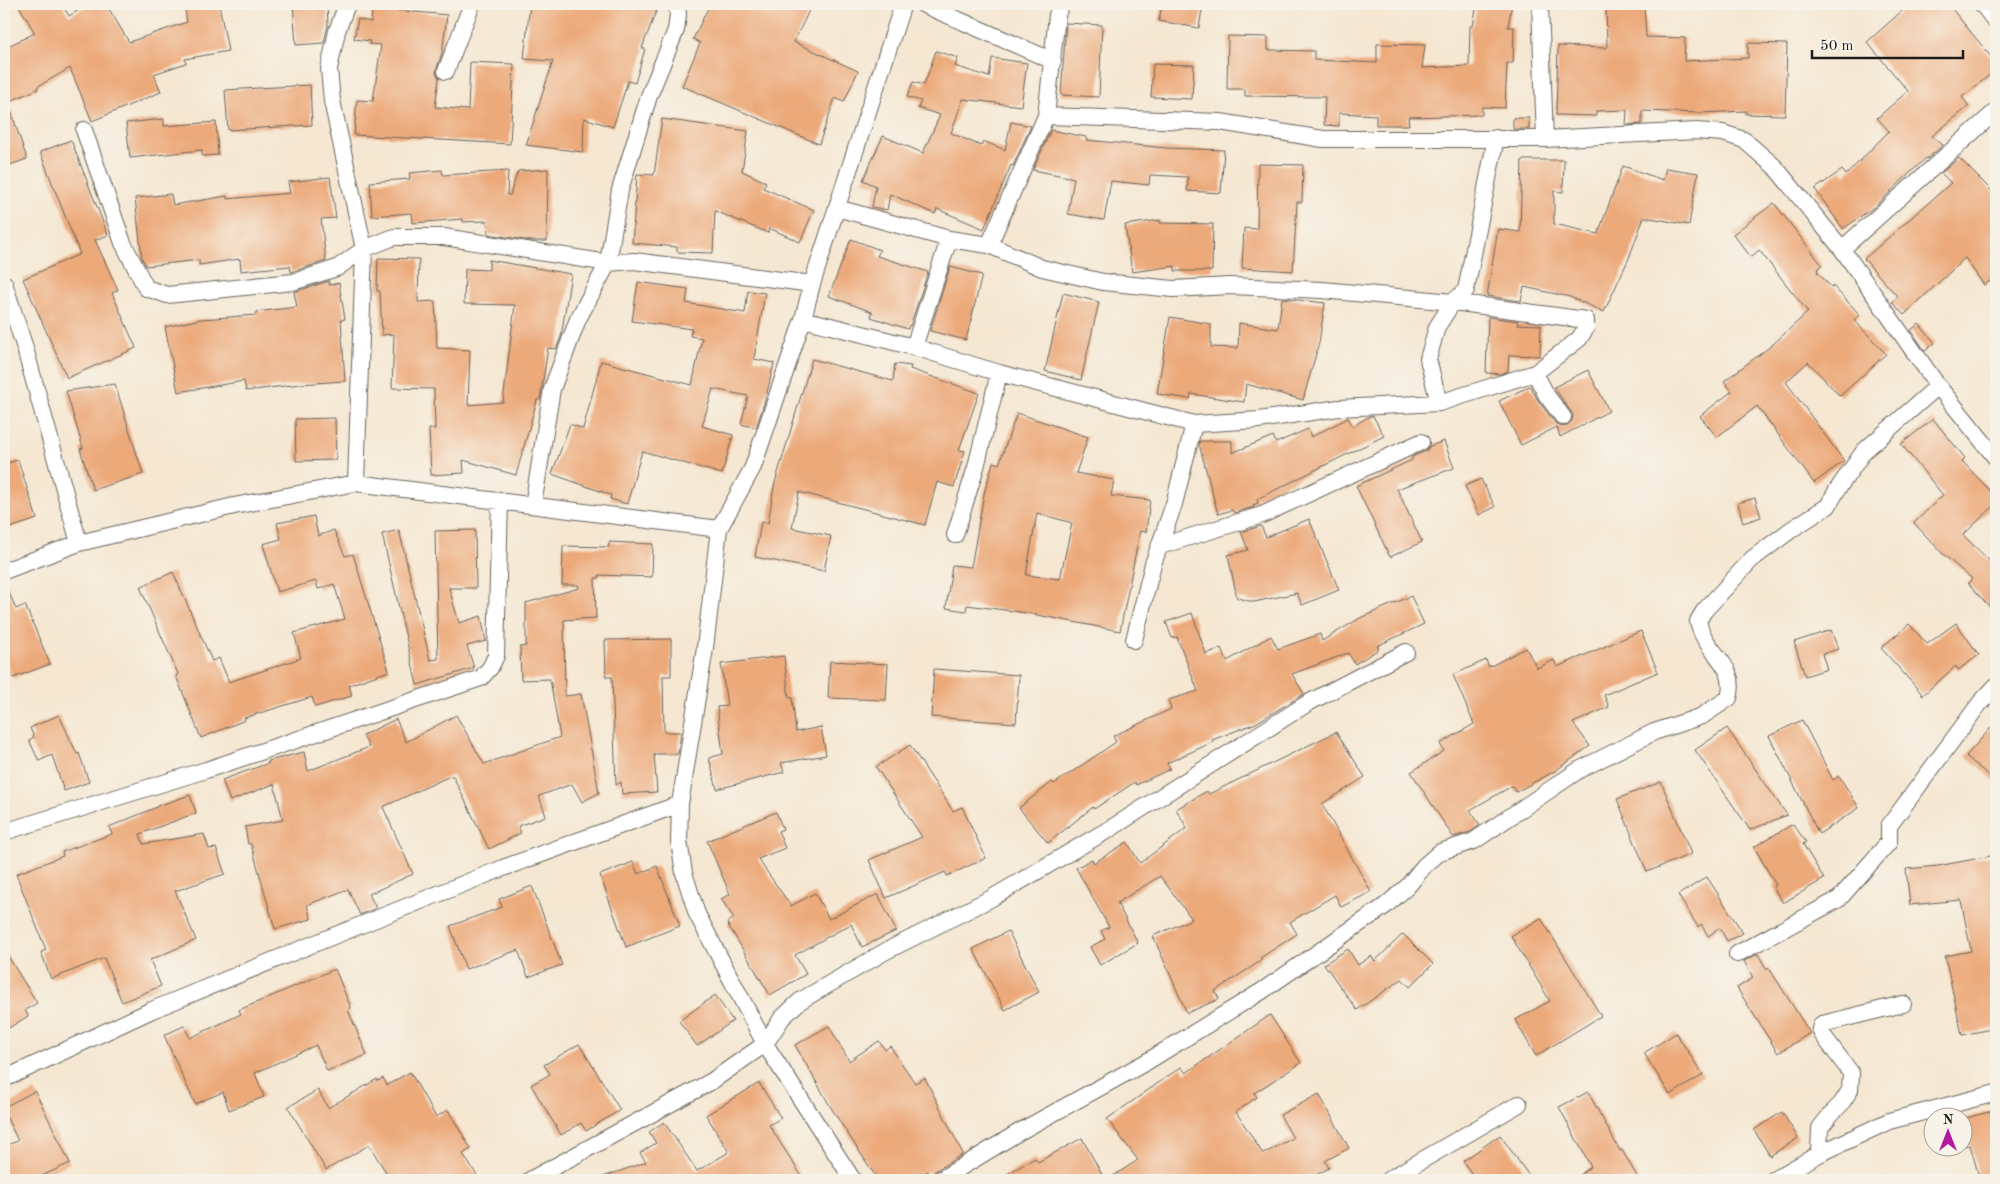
<svg xmlns="http://www.w3.org/2000/svg" width="2000" height="1184" font-family="'Old Standard TT',serif">
<style>
.building{fill:#eca979;fill-rule:evenodd}
.lines{fill:none;stroke-linecap:round;stroke-linejoin:round}
.street-casing{stroke:#68635c;stroke-width:18}
.street{stroke:#fff;stroke-width:16}
</style>
<rect width="100%" height="100%" fill="#f7f3e8"/>
<filter id="ink" filterUnits="userSpaceOnUse"><feTurbulence type="fractalNoise" baseFrequency=".02" numOctaves="2"/><feDisplacementMap in="SourceGraphic" scale="10" xChannelSelector="R" yChannelSelector="G"/><feConvolveMatrix kernelMatrix="1 2 1 2 8 2 1 2 1" color-interpolation-filters="sRGB"/></filter>
<filter id="wash" filterUnits="userSpaceOnUse"><feTurbulence type="fractalNoise" baseFrequency=".0096" numOctaves="4" result="noise"/><feDisplacementMap in="SourceGraphic" scale="20" xChannelSelector="R" yChannelSelector="G"/><feGaussianBlur stdDeviation="1.12" result="paint"/><feColorMatrix in="noise" values="0 0 0 0 0 0 0 0 0 0 0 0 0 0 0 0 0 1.4 0 .05"/><feComposite in="paint" operator="in"/></filter>
<g filter="url(#wash)">
<rect width="100%" height="100%" fill="#f5e7d2"/>
<g id="blocks">
<!-- building -->
<path class="building" d="M18,4h44l7,12 20,-12h17l23,38 58,-20 -3,-18h35l9,47 -43,8 1,4 -32,11 7,18 -69,29 -22,-53 -33,19 1,2 -30,13 19,57 -23,8v-119l31,-15z
M293,4h34l1,21 -4,18 -28,2z
M530,4h129l-17,44 3,1 -10,34 -7,-2 -15,46 -29,-9 -1,34 -57,-7 27,-84 -29,-2z
M710,4h102l-18,38 64,29 -14,31 -9,-4 -16,46 -137,-58 18,-43 -7,-4z
M1162,4h14l26,5 -3,19 -40,-7z
M1477,4h35l-4,23h6l-1,36h-6l-2,45 -23,-1v8l-74,2 1,8h-33v-10l-37,-2v13l-15,-1 1,-28 -80,-1v-7h-18l1,-53 40,1v13l46,1v9l63,3v-19l48,1 -3,23 47,-2 1,-40h3z
M1606,4h38l2,33 39,1 -1,23 64,-3v-15l39,1 -2,71 -39,-1v-3l-46,2 -58,-2v13l-16,1 1,-15 -31,1v5l-40,-1 2,-69 49,2z
M1897,4h51l48,59v7l-34,27 7,9 -37,30 11,9 -16,14 -1,-1 -52,49 -31,22 -28,-40 27,-19 4,5 43,-44 -12,-13 31,-27 -41,-49 35,-31z
M372,8l75,7 -5,38 -5,15 -1,5 3,5 -4,29 33,3 2,-48 44,2 -4,80 -156,-9 3,-35 16,1 8,-56 -12,-1 1,-3 -16,-2 4,-20 13,3z
M1066,23l36,2 -3,72 -38,-2z
M936,51l22,7 -3,8 34,11 3,-19 35,5 -6,43 -58,-7 -12,34 30,13 2,-5 22,9 6,-28 20,4 -18,40 -2,-1 -27,64 -47,-20 -2,5 -45,-20 -3,16 -15,-3 4,-21 -13,-6 20,-44 40,17 17,-38 -22,-7 3,-7 -14,-4 6,-15 11,3z
M1153,64l41,1 -2,34 -41,-2z
M310,85l2,40 -84,5 -3,-40z
M1513,118h16v11h-16z
M164,119v7l52,-4 2,33 -16,1v-6l-72,8 -4,-35z
M662,119l86,12 -6,40 24,11 -3,6 51,22 -14,32 -31,-14 -1,5 -53,-22 -2,42 -36,-1v-5l-45,-4 5,-69 17,1z
M1051,130l35,7v3l80,8 58,2 -3,43 -34,-2 1,-14 -38,-2 -1,10 -38,-4 -7,39 -36,-6 6,-36 -41,-8z
M71,140l37,95 -13,5 23,50 -6,3 24,55 -69,30 -44,-99 57,-25 -40,-102z
M1959,158l37,37v82l-12,8 -19,-27 -61,57 -12,-13 6,-5 -34,-38 87,-76 -10,-10z
M1522,160h42l-1,32 -9,-1v33l44,10 25,-68 40,14 3,-12 32,5 -9,52 -45,-8 -15,41 -25,54 -34,-15 -46,-10 -3,14 -34,-5 11,-67 22,3z
M1258,164l45,1 -1,37h-5l-4,69 -51,-3 2,-40 13,1z
M548,169l-1,72h-16l-43,-7 -1,-13 -24,1v-3l-50,4 -1,-10 -40,3 -2,-34 40,-3 -1,-6 33,-3 1,5 65,-4 -1,24h3l8,-24z
M330,177l6,41 -15,1 5,42 -35,11 -1,-6 -49,5 -1,-12 -41,6v-5l-53,6 -4,-8 -7,-60 36,-4 2,11 54,-9v3l63,-6 -2,-11z
M1774,203l48,62 -5,4 1,1 -1,2 15,16 1,-2 27,29 -6,5 32,34 -46,42 -32,-34 -22,20 58,79 -30,22 -57,-77 -40,31 -17,-21 32,-25 -8,-10 47,-35 37,-34 -49,-62 -8,7 -18,-23z
M1160,220v3l53,1 -1,47h-37v-5l-43,6 -7,-47z
M851,239l29,11 -3,6 51,16 -18,54 -1,-1 -1,4 -37,-12 1,-5 -43,-16z
M378,258l41,1 -1,43 17,-1 2,47 33,2 -2,55 35,-3 12,-97 -51,-1 1,-35 24,1v-10l82,14 -10,63 -5,12 -8,-1 -8,52h-3l-21,75 -53,-15 1,13 -33,2 -2,-46h6l-1,-40 -42,-1 2,-54 -12,1 -2,-44h-3z
M950,267l32,8 -16,65 -36,-9z
M329,281v4l10,-2 6,36 -4,1 4,61 -45,3 -54,7 -2,-10 -66,11 -13,-65 36,-8 55,-4v-3l41,-5 -3,-15z
M638,282l50,7 -2,14 59,10 3,-22 17,2 -11,66 20,4 -8,34 -10,31 -15,-4 7,-28 -35,-7 -11,37 31,9 -11,39 -80,-23 -15,53 -17,-5 1,-4 -59,-21 18,-50 13,5 18,-68 91,24 10,-47 -12,-2 2,-7 -60,-8z
M1063,293l36,9 -18,78 -36,-9z
M1282,298l43,5 -6,40 -16,57 -57,-16 -2,18 -53,-8 -1,5 -33,-5 13,-77 41,7v23l27,1 1,-25 39,6z
M1488,317l30,4 -1,3 24,1 -1,31 -31,-1 -1,16 -8,3 -14,-1z
M1919,324l16,19 -10,8 -14,-21z
M812,359l81,22 2,-17 16,2 -1,3 69,24 -20,57 6,1 -11,36 -17,-5 -12,43 -126,-33 -7,36 39,8 -7,35 -69,-14 6,-35 7,1 6,-37z
M1588,370l21,41 -49,26 -3,-10 -36,18 -22,-44 31,-15 9,16 16,21 5,3 5,1 7,-6 1,-6 -19,-28z
M115,384l28,90 -50,16 -13,-41 3,-1 -17,-57z
M1017,413l71,24 -12,36 38,7 -3,16 39,4 -4,32 -6,-1 -20,100 -93,-18 -60,-8 -1,6 -20,-3 6,-43 19,2 13,-73 9,-32 6,2zM1037,513l35,10 -12,56 -34,-4z
M1370,416h3l11,20 -127,63 1,4 -5,2 1,2 -20,6 -2,-3 -14,4 -19,-70 1,-3h32v12l41,-17 3,7 32,-14 3,8 37,-19 5,8z
M335,418l1,42 -40,1 -1,-42z
M1933,419l32,39 -3,3 34,36v7l-33,31 33,32v47l-28,-31 4,-4 -29,-25 -29,-31 29,-28 -42,-51z
M1444,441l10,27 -57,21 25,53 -32,15 -34,-71 56,-26v-3l14,-6 4,-5z
M18,460l19,59 -33,11v-66z
M1481,479l14,28 -16,8 -14,-29z
M1755,498l6,19 -18,6 -5,-20z
M314,516l4,20 16,-6 11,26 8,-2 36,117 -40,14 3,11 -37,11 -3,-10 -68,21 1,2 -44,18 -25,-62 2,-2 -38,-87 33,-15 39,89 7,-3 10,24 72,-24 -7,-25 51,-14 -11,-35 -16,5 -2,-8 -39,11 -14,-48 18,-5 -4,-16z
M1309,519l30,71 -37,15 -5,-12 -43,9 -17,-4 -9,-43 20,-5 -7,-18 20,-6 5,11z
M399,530l31,130 8,-1 -3,-128 40,-1 1,58h-27l10,35 22,-7 5,25 -19,5 7,22 -57,17 -35,-151z
M609,542l44,2 -1,33 -53,-2v3h-4l1,40 -32,2 1,76 16,-2 18,99 -17,9 -10,-18 -33,12 7,20 -28,10 3,7 -32,16 -36,-73h-3l-67,31 30,67 -44,20 7,14 -16,7 -12,-26 -41,16 4,14 -36,10 -24,-85h-3l-3,-17 38,-7 -9,-36 -44,17 -8,-21 47,-17 -1,-2 36,-9 4,19 61,-24 -6,-12 33,-16 10,23 50,-27 28,49 76,-27 -10,-58 -29,1 -1,-33 6,-1v-43l53,-15 -1,-3h-16l1,-39 46,1z
M4,581l12,28 9,-4 25,59 -37,14 -9,-23z
M1411,596l13,28 -47,22 2,3 -24,15 -7,-11 -56,21 12,20 -48,29 -44,17 1,2 -46,21 3,6 -34,16 -1,-3 -41,27 -1,-2 -45,36 -29,-35 33,-26 2,2 62,-42 -3,-6 58,-27 -3,-9 30,-9 -21,-54 -5,1 -6,-16 26,-9 14,41 15,-6 6,13 44,-25 7,13 42,-15 2,7 38,-23z
M1956,623l23,32 -21,15 -2,-4 -33,29 -42,-47 28,-24 18,20z
M1831,630l7,19 -16,5 5,15 -22,7 -11,-34z
M1641,631l17,41 -54,23 5,12 -36,16 17,23 -35,25 -39,21 -4,-6 -42,24 10,15 -10,7 -17,5 -42,-65 33,-21 -4,-7 34,-20 -21,-49 33,-15 3,7 37,-19 11,20 17,-8 3,7z
M671,639v37h-8l1,56h17l-3,22h-24l3,38 -35,2 -1,-12 -5,3 -4,-108h-6l-1,-37z
M784,656l5,42 3,-1 4,35 25,-5 5,28 -45,8 3,9 -67,17 -8,-31 14,-4 -6,-47 10,-1 -6,-42z
M830,661l58,3 -2,36 -58,-2z
M934,669l85,6 -3,48 -85,-6z
M59,715l18,39 2,-1 10,29 -25,9 -12,-36 -13,6 -10,-21 5,-3 -4,-9z
M1802,720l31,60 6,-4 20,32 -40,26 -50,-98z
M1996,722v60l-30,-26z
M1727,728l60,87 -37,15 -55,-80z
M1336,732l29,45 -43,27 49,88 -30,15 -6,-12 -45,27 7,12 -37,24 2,2 -47,31 4,8 -32,14 -34,-77 39,-17 -32,-43 -43,27 21,40 -38,22 -10,-18 15,-8 -4,-8 8,-4 -33,-59 16,-9 2,4 33,-21 13,21 47,-35 -11,-19 31,-18 2,3z
M910,745l43,66 9,-4 24,51 -39,18 -2,-4 -59,26 -17,-38 53,-23 -46,-70z
M1661,782l30,72 -44,18 -30,-73z
M190,795l6,18 -56,21 3,10 61,-10 5,15 7,-1 9,26 -50,17 21,49 -46,20 11,26 -39,16 -18,-44 -53,21 -10,-27 5,-2 -30,-76 47,-18 -1,-4 50,-18 -3,-7 48,-20v-1z
M776,812l7,17 -5,2 7,17 -27,11 33,47 24,-13 14,26 49,-25 18,37 -34,16 -11,-23 -56,31 11,19 -36,21 -43,-72 7,-5 -13,-19 9,-5 -23,-53z
M1793,824l13,18 -3,2 21,35 -41,24 -10,-16 3,-2 -22,-38z
M1996,855v173l-34,7 -17,-79 26,-5 -10,-51 -51,5 -4,-36 32,-3z
M633,862l5,12 19,-8 23,60 -54,21 -26,-72z
M1707,877l36,56 -16,8 -7,-13 -12,8 -7,-12 -3,3 -20,-32z
M532,886l30,79 -34,12 -10,-27 -52,19 -16,-43 52,-19 -3,-8z
M1541,918l60,98 -65,40 -21,-36 35,-19 -39,-65z
M1008,931l31,61 -34,18 -32,-61z
M1403,934l30,30 -23,23 -8,-8 -45,31 -33,-46 24,-15 10,16 13,-9 4,5z
M4,950l33,53 -12,7 3,6 -24,15z
M1758,954l9,16 2,-2 41,65 -32,20 -41,-65 16,-10 -9,-17z
M335,969l16,39 -3,2 19,45 -40,16 -11,-26 -61,28 9,24 -35,13 -6,-18 -28,12 -31,-69 20,-9 6,12 51,-24 -2,-4z
M715,995l18,26 -36,25 -18,-25z
M1270,1015l31,48 -47,30 3,4 -21,15 27,42 30,-16 -13,-23 39,-21 30,54 -24,13 4,7 -22,12h-200l31,-20 -31,-41 74,-52 5,6z
M829,1026l20,35 30,-20 6,9 5,-4 25,37 10,-5 38,76 -28,17 -4,5 -3,-5 -15,9h-35l-45,-69 -38,-66z
M1676,1033l27,42 -33,20 -26,-42z
M579,1044l41,66 -34,21 -5,-8 -20,12 -30,-50 19,-11 -6,-9z
M410,1072l26,45 12,-7 23,39 -8,5 17,26h-89l-22,-35 -43,25 -38,-63 30,-17 10,18 49,-29 1,2 5,-3 4,7z
M759,1083l22,35 -12,7 35,55h-203l-1,-2 46,-16 -6,-9 16,-10 -7,-11 15,-10 33,49 32,-19 -23,-37z
M35,1091l35,72 -37,17h-29v-34l14,-5 -14,-29v-5z
M1588,1092l32,59 2,-1 17,30h-66l18,-13 -32,-60z
M1996,1110v70h-16l-10,-35 -8,1v-27z
M1782,1112l16,26 -28,18 -16,-26z
M1500,1135l32,45h-56l-13,-19z
M1082,1138l23,42h-108l38,-22 3,4z"/>
</g>
</g>
<g filter="url(#ink)">
<use href="#blocks" fill-opacity="0" stroke="#68635c" stroke-width="1"/>
<g class="lines">
<!-- street casing -->
<g class="street-casing">
<path id="street" d="M347,4l-10,27 -8,38 3,32 32,148 -8,234
M922,4l131,57
M1540,4l5,135
M1982,4l14,18
M446,71l26,-67
M1046,116l174,6 103,17h222l151,-8 27,2 21,7 31,27 67,82 96,137 58,72
M84,130l39,113 23,45 21,7 126,-13 44,-14 27,-19 30,-12h50l164,26 26,-2 178,23
M837,208l112,31 40,6 53,23 61,14 70,7 57,-3 92,4 131,12 133,18v8l-7,11 -44,34
M989,245l57,-129 11,-101 4,-11
M1842,249l154,-138
M4,283l20,62 55,198
M803,319l111,28 85,26 195,51 65,-4 80,-12 100,-5 96,-30 12,23 16,21
M914,347l35,-108
M1439,403l-11,-44 9,-32 16,-25 13,-12 30,-152
M533,505l19,-116 26,-70 30,-56 12,-73 29,-94 27,-66 2,-15 -1,-11
M955,535l21,-68 23,-94
M1160,546l102,-31 159,-73
M4,571l75,-28 155,-37 122,-23 363,46
M1134,640l19,-76 21,-60 20,-80
M4,832l202,-62 275,-92 9,-10 6,-12 4,-156
M1737,954l102,-55 50,-57v-16l91,-123 16,-17
M4,1079l148,-69 149,-61 202,-81 177,-64
M1819,1154l70,-33 107,-28
M530,1180l182,-99 53,-37 17,-26 18,-17 86,-50 104,-52 123,-72 195,-124 98,-51
M853,1180l-88,-136 -68,-130 -13,-41 -5,-32 1,-37 25,-156 14,-119 34,-62 50,-148 9,-35 91,-280
M940,1180l79,-48 129,-71 114,-70 123,-85 22,-19 17,-21 16,-14 34,-11 105,-71 75,-38 48,-16 27,-18c10,-35 -25,-44 -31,-77l6,-10 48,-52 40,-30 36,-23 9,-16 27,-39 74,-65
M1388,1180l131,-76
M1773,1180l46,-26 1,-26 11,-14 10,-10 9,-14 1,-17 -29,-39 -2,-5 2,-5 81,-20"/>
</g>
<!-- street -->
<use href="#street" class="street"/>
</g>
</g>
<!-- margin -->
<rect width="2000" height="1184" fill="none" stroke="#f7f3e8" stroke-width="20"/>
<!-- north arrow -->
<g transform="translate(1948 1132)"><circle r="24" fill="#f7f3e8" stroke="#9f9d96"/>
<path d="M0-4L9 19L0 12L-9 19Z" fill="#b5179e"/>
<text y="-8" font-size="14" font-weight="bold" text-anchor="middle" fill="#1c1c1c">N</text>
</g>
<!-- scale -->
<path d="M1812 50v8h151v-8" fill="none" stroke="#1c1c1c" stroke-width="2.5"/>
<text x="1820" y="50" font-size="15" fill="#1c1c1c" stroke="#f7f3e8" stroke-width="4" paint-order="stroke">50 m</text>
</svg>
